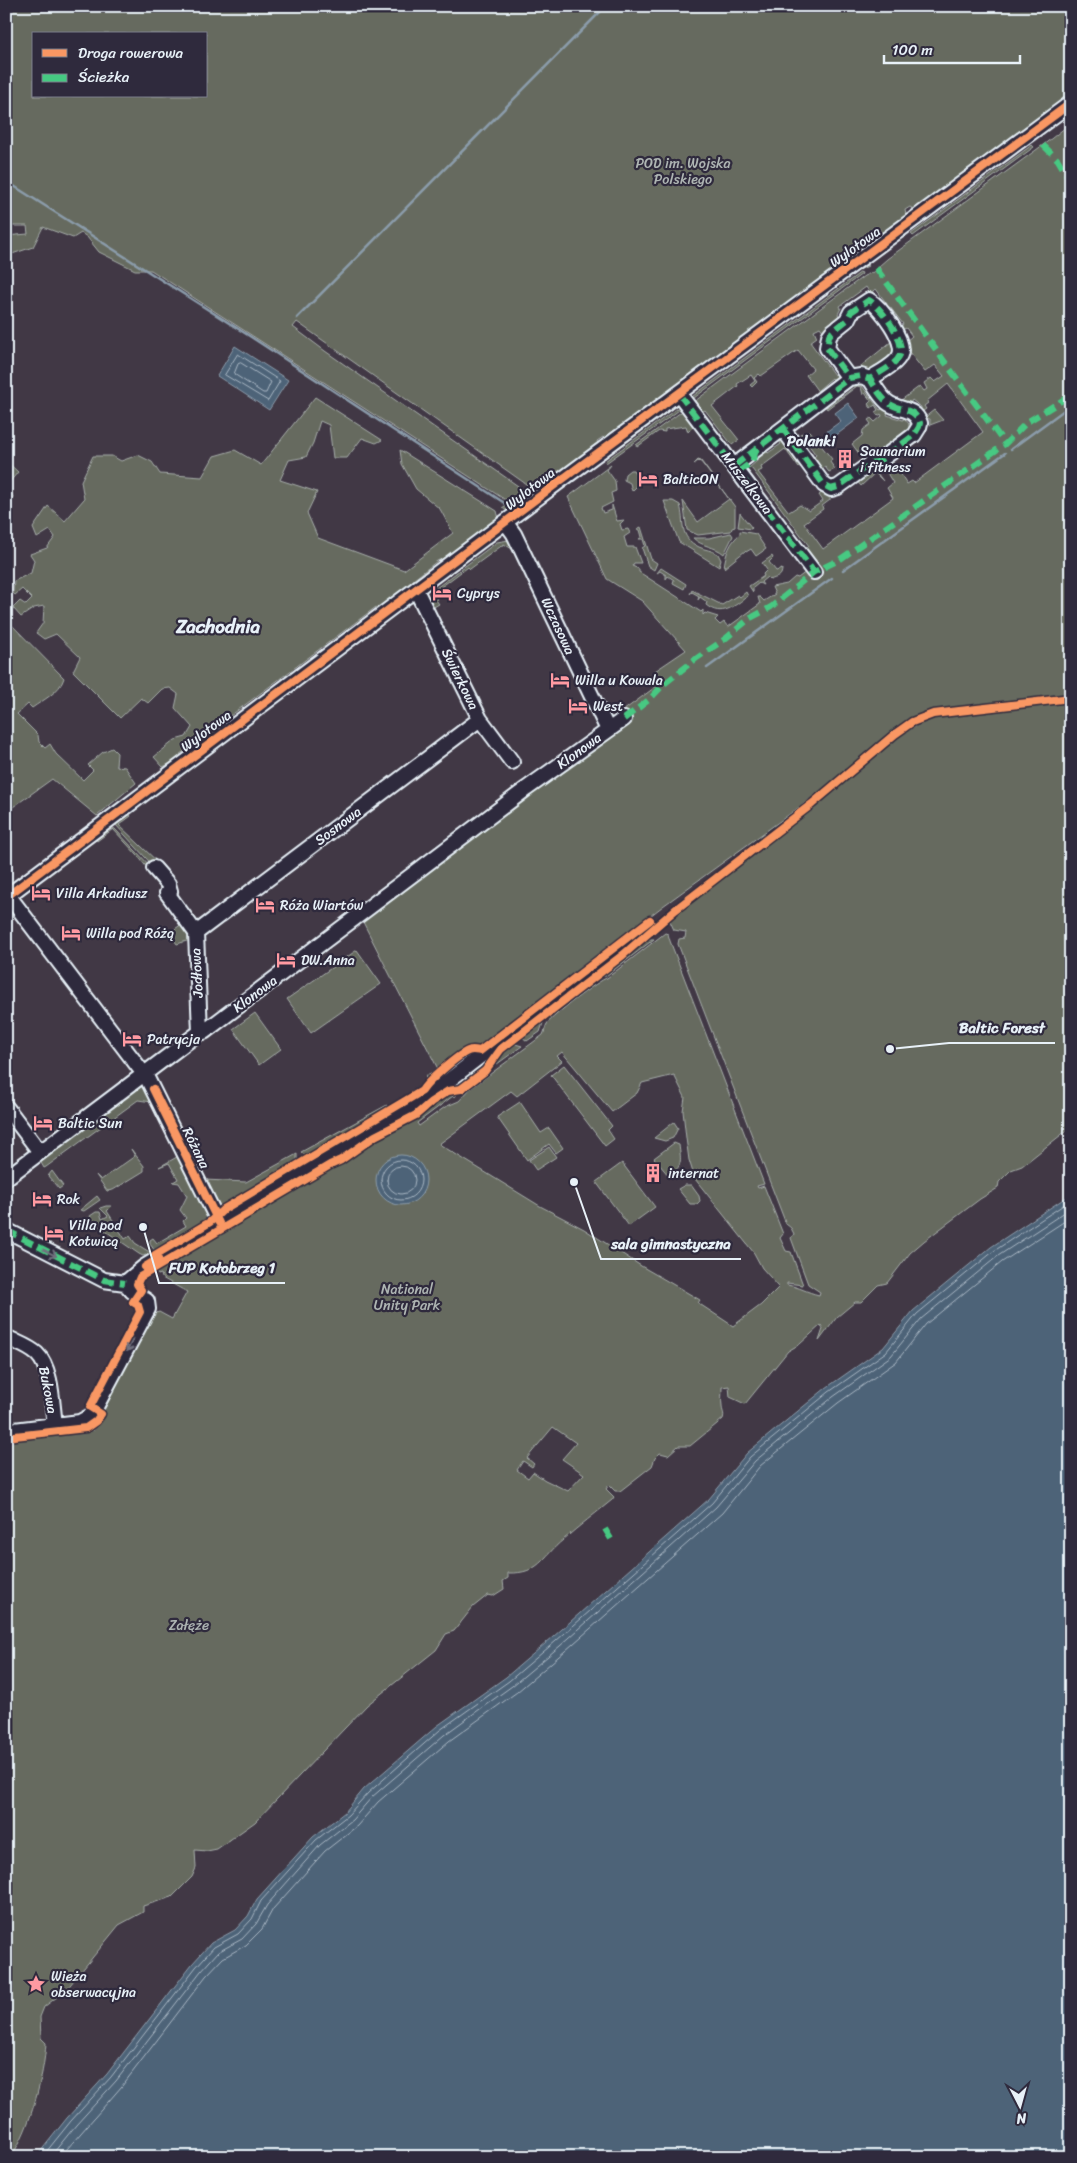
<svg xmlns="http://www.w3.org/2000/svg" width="1077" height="2163" font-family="Sriracha,sans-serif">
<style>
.green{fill:#666b5e;stroke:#a7aeab;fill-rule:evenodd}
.water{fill:#4d6378;stroke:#8b9cab}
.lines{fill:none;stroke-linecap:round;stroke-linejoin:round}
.shore{stroke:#aab8c5;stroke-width:1}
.stream{stroke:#8b9cab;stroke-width:2.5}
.minor-casing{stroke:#e8f1f8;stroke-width:18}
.minor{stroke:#2f2a3d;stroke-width:14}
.quiet{stroke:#46c982;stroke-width:6;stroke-dasharray:12 6;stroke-linecap:butt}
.cycleway-casing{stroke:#2f2a3d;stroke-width:11}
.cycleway{stroke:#f99763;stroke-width:8}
.oneway{stroke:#70707e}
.labels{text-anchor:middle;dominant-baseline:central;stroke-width:4.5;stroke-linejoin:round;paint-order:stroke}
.park-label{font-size:14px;fill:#aeb5b3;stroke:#2f2a3d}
.street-label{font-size:14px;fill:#e8f1f8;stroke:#2f2a3d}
.poi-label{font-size:14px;fill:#e8f1f8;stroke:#2f2a3d;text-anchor:start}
.neighbourhood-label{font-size:15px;font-weight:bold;fill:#e8f1f8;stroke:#2f2a3d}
.district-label{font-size:19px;font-weight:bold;fill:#e8f1f8;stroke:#2f2a3d}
.leader{fill:none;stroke:#e8f1f8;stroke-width:2}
.callout-dot{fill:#e8f1f8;stroke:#2f2a3d;stroke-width:2}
.callout-label{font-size:15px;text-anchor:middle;font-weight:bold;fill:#e8f1f8;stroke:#2f2a3d;stroke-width:4.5;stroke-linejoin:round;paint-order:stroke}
</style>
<rect width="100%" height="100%" fill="#413845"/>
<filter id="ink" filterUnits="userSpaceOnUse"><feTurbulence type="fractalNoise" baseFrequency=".02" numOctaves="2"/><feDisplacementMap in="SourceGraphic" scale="10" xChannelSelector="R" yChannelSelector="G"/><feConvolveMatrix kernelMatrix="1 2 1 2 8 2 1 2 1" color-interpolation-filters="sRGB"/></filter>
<g filter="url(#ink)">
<!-- green -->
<path class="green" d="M6,6h1065v92l-150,111 -6,1 -5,-3 -5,3 1,5 -11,8 2,4 -292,212 -2,-2 -6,4 1,3 -10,7 2,3 -54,39 -4,-3 1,-1 -236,-167 -4,5 32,24 203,142 2,4 -18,16 -10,-5 8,-5 -359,-233h-16l-36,-18 -12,-15 -6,-4 -8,5 -30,-11 -10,20 -27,9v-20l22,-2 -1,-8h-21zM34,34h172v62h-172z
M1071,123v571l-151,20 -27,17 -62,53 -168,122 -184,142 -10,-1 -43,32 -1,-3 13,-7 -75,-147 254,-192 -5,-11 46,-34 -6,-12 34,-23 -44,-49 -35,-22 -39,-82 43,-32 -4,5 8,11 1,10 -5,2 2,9 -12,6 2,5 9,-3v-5l5,16 7,-1 -4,4 2,6 6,-1 2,4 -6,4 3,10h8l6,16h-7l-2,3 7,3v3l62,40 2,-2v5l2,-2 13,4 -3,3 5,5 4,-3 4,5 32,-23 -2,-7h2l4,4 11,-7 -3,-7 15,-3 8,-7 3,1 17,-13 -10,-15 4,-4 -57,-77 -3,-1 9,-8 2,-8 5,-2 3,3 13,-9 -2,-4 2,-4 22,30 -4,2 -14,-19 -24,18 1,3 -4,2 31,40 11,-7 9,6 14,-10 -4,-6 5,-4 6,6v3l-8,6 1,3 -19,14 19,26 70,-51 -6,-10 6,-5 -11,-18 4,5 7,-6 -2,-5 16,25 5,-3 2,2 69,-51 -35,-48 -21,17 1,2 -4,3 2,3 -6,4 1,-6 -9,-7 -3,5 -9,-4 20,-15 4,5 3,-2 -3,-6 7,-5 4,4 9,-6 -9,-11 -10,7 -20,-25v-5l7,-6 -6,-8 -6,3v-3l3,-4 -13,-17 -4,2 -2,-2 3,-3 -11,-15 -6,4 -4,-6 -26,19 1,2 -3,6 1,2 -6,5 2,3 -11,8 -4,-5 -6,3 3,7 -7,5 24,33 5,-3 3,2 -6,9 -4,-5 -14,12 1,3 -13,-18 7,-6 -15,-19 -37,26 -2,-2 -5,4 3,4 -5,5 -2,-2 5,-4 -4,-6 -14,9 1,2 -26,20 27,34 -7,5 -27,-35 -5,3 -6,-9 1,-3 169,-125 16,-7 -1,-3 8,-7 160,-117z
M1029,141h4l-123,90 -1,-3z
M1032,145l2,2 -121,89 -2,-2z
M864,264l4,2 -9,4 -170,125 1,-3z
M861,272l1,2 -168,124 -1,-2z
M892,341h2l1,13 -21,18h-10l-3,-6z
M853,380l13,3 -4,3 18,24 7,-4 2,3 -2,6 16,5 3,-7 4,2 -5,4 4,5 5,-4 1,4h-6v4h4l-28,20 -1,4 -2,-2 -3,2 2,2 -10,3 -3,-4 -8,2 -8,-11 10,-8 1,-6 8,-6 -3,-4 3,-2 4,4 7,-6 -1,-2 -3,2 -3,-4 3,-2 -3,-5 -4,3 -3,-4 3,-3 -6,-8 -2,2 -2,-8 -4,-1 -30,23 -2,-3 -6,5 -3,-4 7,-5 4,5 11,-8 -3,-4 2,-3 4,5 16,-12z
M315,397l67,43 -6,3 -14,-5 -15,20h-14l-4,-33 -9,-4 -7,22 -7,14 -17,3 -9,20 37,12 -10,21 11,25 86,32 49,-37 -13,-24 -24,-20 -14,-25 -2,-14 97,61 2,8 -50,37 -12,5 -24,19 -10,12 -24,18 -3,-3 -154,115 1,3 -32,23 -4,5 -2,-2 -5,3 2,3 -19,10 -9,-10 21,-17 11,-3 6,-10 -17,-19 3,-14 -8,-6 -8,1 -14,14 -7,-5 -21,20 -47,-47 7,-14 -24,-23 -12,5 -8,-6 7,-10 1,-17 -10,2 -13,9 -8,-9 7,-7 6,4 6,-6 -10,-10 -7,6 -2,-2 1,-12 17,-8 3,-13 -4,-6 17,-6 8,-11 -5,-7 -13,8 -4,-10 15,-22 17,15 19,-22 -3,-18 12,-25h19l9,5 17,-6 14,7 8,12 42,3 12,-21 21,-6 26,15z
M674,402l6,1 -76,56 -3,-2z
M680,406l2,2 -76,55 -1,-2z
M685,409l10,16 -7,7 -2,-6 -21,3v3l-6,-1 -22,16 -1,-2z
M934,410l9,10 -13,5v-6l-6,-1z
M809,431l23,28 -2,3 5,7 -6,3 -4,-5 -5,3 -8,-11 4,-4 -8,-11 -5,4 -2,-3 5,-4 -6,-7z
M698,460l3,1 34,46v20l-3,1 -1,3 -33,4 -11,-5 -4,-29 15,21 31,-23 -28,-37 -3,-1 -4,3z
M6,461l12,11 -10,12 5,13 -7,8z
M874,469l9,12 -8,-8 -14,13 -5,-6z
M630,470h3l8,12 -9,9 -2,-8 -6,-3 1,-6z
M664,501h9l7,4c5,17 -2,32 19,42 6,3 13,3 19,7l3,6 -2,7 -40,-25z
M740,513l12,15 -1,1 -13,-2z
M641,527l10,32 6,4 -3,7 -6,-4 -6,-18 3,-2 -2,-7h-4l3,-2 -2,-7 -3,-1z
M740,531l16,3 10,15 -10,7 -5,-7 -5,3 -1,-1 -21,17c1,-14 7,-27 16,-34z
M731,533l2,3 -9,18c-9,-8 -22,-7 -31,-16h16z
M509,540l10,13 -4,2 -3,-6 -8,-5 -34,25 -2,-2 -5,4 -2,-2 36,-27z
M772,556l1,2 -4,4 7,9 6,-2c0,9 -6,8 -12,11l-3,-3 -6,5 2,3 -4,-2 -6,5v4l-4,-6 15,-10 -1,-2 4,-4 -5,-7z
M661,568l25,16 -2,5 -11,-6 1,-3 -6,-4 -2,3v-4l-6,-4 -3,2z
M460,570l1,2 -20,15 -5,13 3,4 -7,4 -3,-7 7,-13z
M692,590l30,15 16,-10 2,2 6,-5 2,4c-14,10 -26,22 -42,9l1,-3 -7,-5 -2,3 1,-4 -7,-4 -2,2z
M6,619l58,59c-4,14 -21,22 -32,30l-4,-4 -11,10 21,21 1,7 6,6 5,-4 6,10 27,26 10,-10 -5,-5 15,-13 9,-4 5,5 -1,13 9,1 11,16 -39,33 -45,-37 -46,33z
M1071,702v425l-49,39 -11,4 -12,12 -1,6 -18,11 -56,42 -14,12 -23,30 -9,2 -17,17h-6l-18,15 -18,24 4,-12 -2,-4 -21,19 -12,7 -43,53 -15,-7 -1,-11 -7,1c0,6 -1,13 0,19 0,6 3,7 1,13l-33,27h-12l-10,9 -8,-2 -5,5 -3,8 -32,25h-5l-6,-6 -3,4 8,8 -2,3c-16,13 -33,26 -49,40 -21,17 -23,34 -55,33v5l-5,3 1,8 -11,7 -5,-1 -15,12 -19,24 -8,3 -10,16 -69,55 -112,117 -38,27 -10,2 -12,-1 1,18 -4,9 -20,20 -29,9v6l-24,13 -53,65 -22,17 -4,10 1,21 5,5c-2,33 -16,86 -35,114h-5v-716l88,-11 58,-115 7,-3 13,7 15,-27 -25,-14 -1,-4 -3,1 -3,-5 56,-33 1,2 11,-5v-4l37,-22 4,1 2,-5 75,-43 34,-24 41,-20 13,-13 19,-12 13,-2 -6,7 -2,-1 -36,27 2,3 26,-19 14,-6 11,-12 73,-54c2,-4 2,-8 4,-11 4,-7 53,-45 60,-46l58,-45 3,1 2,7 94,243 -7,2 1,2 6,-2 19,48 -3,4 6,13 5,1 12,33 -16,-2v2c13,2 19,7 32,10l1,-3 -12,-8 -17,-46 3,-4 -3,-6 -5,-4 -108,-280 1,-5 6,-1 1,-6 -12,-2 -4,-9 4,-4 -1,-2 133,-102 27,-24 65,-52 24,-15 12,-5zM562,1052l50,60 25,-19 5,-10 32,-8 11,22 -2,14 3,27 3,22 6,19 59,74 8,15 17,19 -18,18 -28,21 -35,-23 2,-3 -59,-34 -57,-37 -44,-23 -101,-62 72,-53 6,5 45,-35 -5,-5zM553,1427l23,16 -14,16 22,15 -16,17 -23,-11 -12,-8 -5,6 -11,-8 6,-9 9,6 2,-3 -7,-6z
M129,814l2,2 -12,9 44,42 1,6 -9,-5 -40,-44z
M111,827l4,2 38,40 4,12 -19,-25 -25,-27 -16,12 -1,-2z
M182,924l8,6v10l-13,4 -8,-11z
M646,939h8l-48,37 -7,1 -19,16 17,-16z
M357,950l24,34 -70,49 -24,-34z
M571,997h2l-29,23 -4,12 -13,9 -6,-5z
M255,1013l26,36 -22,16 -26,-36z
M512,1043l10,3 -36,26 16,-22z
M501,1048l-16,22 -24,18 -14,1 -38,28v-4z
M472,1051l6,2 -16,8 -1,-1 -22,17 10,-12z
M564,1065l48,61 -4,4 6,9 -9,7 -54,-71z
M144,1084l8,18 -14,-2 -92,67 -2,1 -4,-7z
M520,1102l21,31 8,-5 14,20 -7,5 -7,-9 -22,16 -30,-43z
M387,1105v2l-81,49 -5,-4z
M155,1108l56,108 -56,35 -5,-7v-4l3,-2 4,5 29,-17 -3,-5 3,-3 -6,-8 7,-14 -8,-13 -6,-1 5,-3 -9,-16 -10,4 18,-10z
M674,1122l4,6 -5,10 -8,3 -11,-3z
M674,1143l5,2c2,16 4,21 -10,31l-15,-18z
M549,1147l7,10 -20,13 -7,-10z
M131,1149l13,17v5l-31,19 -6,1 -11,-16 5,5 34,-24z
M297,1154v7l-74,44 -4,5 -14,-30 41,2z
M622,1163l33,44 -26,19 -33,-44z
M52,1171l11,15 -4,3 -11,-13z
M685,1185h6l8,11 1,5 -3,3h-7l-12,-15z
M97,1196l3,4 -16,11 -4,-1z
M106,1206h6l-5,5 18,28 5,-3 5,7 16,10 -8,3 -4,-2 -48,-33 -1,-5 6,-4h4l2,7 6,-3 -8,-8z"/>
<!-- water -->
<path class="water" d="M235,346l53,34 -19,30 -52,-34z
M848,403l11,15 -28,21 -5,-7 15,-11 -6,-8z
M376 1180a25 25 0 1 1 50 0a25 25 0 1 1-50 0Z
M1071,1194v963h-1035l31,-39 40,-44 85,-110 19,-21 24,-13 13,-14 9,-17 56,-62 32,-25 19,-23 73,-63 69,-49 47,-40 156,-138 38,-46 79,-65 57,-40 30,-37 78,-64z"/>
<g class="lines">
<!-- shore -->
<path class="shore" d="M238,354l42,27 -12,20 -43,-26z
M241,363l30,19 -5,11h-3l-29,-19 4,-10z
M381 1180a20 20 0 1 1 40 0a20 20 0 1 1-40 0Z
M387 1180a14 14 0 1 1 28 0a14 14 0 1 1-28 0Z
M42,2157l29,-36 40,-44 85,-110 18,-20 24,-13 14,-15 9,-18 55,-61 32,-25 20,-22 72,-63 69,-49 47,-40 156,-138 38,-46 79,-65 57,-40 31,-38 77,-63 77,-51
M50,2157l26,-32 40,-44 85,-110 17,-19 24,-13 14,-15 11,-19 53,-60 32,-25 20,-23 72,-62 68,-49 48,-40 156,-139 39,-46 78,-64 58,-41 30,-37 77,-63 73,-48
M60,2157l62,-71 84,-110 17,-18 23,-13 16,-16 11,-20 52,-58 32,-25 21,-24 71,-61 68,-49 48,-41 157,-138 38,-47 78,-63 58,-41 30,-38 76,-62 69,-45"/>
<!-- stream -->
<path class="stream" d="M6,181l245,156 255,167
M297,318l309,-312
M1011,449l60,-44
M843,570l162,-117
M707,668l125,-90"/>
<!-- minor casing -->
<g class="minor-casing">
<path id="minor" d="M679,394l135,178
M783,429l41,56 7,4 7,-2 32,-23 12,-5 32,-24 5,-8 1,-4c-6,-17 -21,-11 -33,-21 -7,-6 -12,-15 -17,-23 8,-6 26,-14 30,-24 6,-14 -19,-48 -31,-55l-18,12 -4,8 -15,12 -3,4 -2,12 22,30
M734,466l115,-88 12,-2 9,3
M506,523l8,11 94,196
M416,590l64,129 32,43
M154,868l14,16 2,7 -3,2 29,40 4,99
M8,895l139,183 72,145
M6,897l554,-416 511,-378
M196,933l284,-214
M6,1107l34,45
M6,1178l194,-146h4l322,-243 98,-70
M6,1230l98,50 21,3 7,8 15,10 1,8 -57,107 -11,6 -74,9
M125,1283l19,-16 286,-172 190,-147
M6,1337c11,6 22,9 31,17 15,14 15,51 18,71"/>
</g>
<!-- minor -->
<use href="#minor" class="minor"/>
<!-- quiet -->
<path class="quiet" d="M1043,145l15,15 13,22
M876,268l129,176
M679,394l135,178
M783,429l41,56 7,4 7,-2 32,-23 12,-5 32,-24 5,-8 1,-4c-6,-17 -21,-11 -33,-21 -7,-6 -12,-15 -17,-23 8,-6 26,-14 30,-24 6,-14 -19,-48 -31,-55l-18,12 -4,8 -15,12 -3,4 -2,12 22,30
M734,466l115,-88 12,-2 9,3
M738,472l14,-10 5,-14
M624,719l26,-20 14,-15 33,-26 28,-19 24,-20 22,-12 43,-35 25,-12 166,-116 22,-22 44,-27
M6,1230l98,50 21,3
M605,1529l6,10"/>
<!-- cycleway casing -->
<g class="cycleway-casing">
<path id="cycleway" d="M6,897l554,-416 511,-378
M153,1089l66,134
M145,1267l13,-8 -3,-4 55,-33 14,-13 198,-118c5,-9 36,-36 46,-40 4,-2 7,-1 12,0l170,-131
M6,1437l80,-9 10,-7 5,-7 -11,-7 50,-95 -2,-7 -5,-3 8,-12 -4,-6 3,-7 190,-112 11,-5 34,-24 41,-21 15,-13 17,-11 13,-2 24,-18 16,-22 122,-94 52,-45 137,-106 83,-70 17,-12 21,-8 138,-16"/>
</g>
<!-- cycleway -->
<use href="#cycleway" class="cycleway"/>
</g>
<!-- one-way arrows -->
<defs><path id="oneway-shaft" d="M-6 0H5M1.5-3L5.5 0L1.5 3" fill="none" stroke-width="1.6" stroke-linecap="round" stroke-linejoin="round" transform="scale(1.25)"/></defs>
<g class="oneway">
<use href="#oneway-shaft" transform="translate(50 1253) rotate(27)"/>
<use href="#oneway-shaft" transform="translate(130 1345) rotate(118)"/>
</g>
</g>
<!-- icons -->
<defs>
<g id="building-bare" transform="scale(1.5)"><path d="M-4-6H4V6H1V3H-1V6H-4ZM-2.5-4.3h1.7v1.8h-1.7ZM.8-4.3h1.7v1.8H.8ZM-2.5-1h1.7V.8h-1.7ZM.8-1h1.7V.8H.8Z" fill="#ff9aa2" stroke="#2f2a3d" stroke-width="2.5" paint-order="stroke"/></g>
<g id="hotel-bare" transform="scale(1.5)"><path d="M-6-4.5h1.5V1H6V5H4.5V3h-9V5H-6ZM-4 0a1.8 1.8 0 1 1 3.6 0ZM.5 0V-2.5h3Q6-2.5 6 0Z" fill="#ff9aa2" stroke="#2f2a3d" stroke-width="2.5" paint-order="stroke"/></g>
<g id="sight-bare" transform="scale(1.5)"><path d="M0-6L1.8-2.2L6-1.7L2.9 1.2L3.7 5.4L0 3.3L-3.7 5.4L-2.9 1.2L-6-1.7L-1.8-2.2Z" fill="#ff9aa2" stroke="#2f2a3d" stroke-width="2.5" paint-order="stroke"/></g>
</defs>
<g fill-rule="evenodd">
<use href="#building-bare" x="845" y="459"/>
<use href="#hotel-bare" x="648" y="479"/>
<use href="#hotel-bare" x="442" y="593"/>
<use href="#hotel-bare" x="560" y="680"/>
<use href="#hotel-bare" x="578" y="706"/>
<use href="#hotel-bare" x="41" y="893"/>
<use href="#hotel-bare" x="265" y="905"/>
<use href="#hotel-bare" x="71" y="933"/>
<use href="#hotel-bare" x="286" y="960"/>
<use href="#hotel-bare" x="132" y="1039"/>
<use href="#hotel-bare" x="43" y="1123"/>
<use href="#building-bare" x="653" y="1173"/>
<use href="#hotel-bare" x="42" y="1199"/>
<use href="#hotel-bare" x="54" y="1233"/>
<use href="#sight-bare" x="36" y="1984"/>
</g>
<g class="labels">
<!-- park labels -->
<g class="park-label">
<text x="683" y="163">POD im. Wojska<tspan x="683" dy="16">Polskiego</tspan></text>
<text x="407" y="1289">National<tspan x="407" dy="16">Unity Park</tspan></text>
<text x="189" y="1625">Załęże</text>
</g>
<!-- street labels -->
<g class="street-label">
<text transform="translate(855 247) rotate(-36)">Wylotowa</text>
<text transform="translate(747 483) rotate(53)">Muszelkowa</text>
<text transform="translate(530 489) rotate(-38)">Wylotowa</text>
<text transform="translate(558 626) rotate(65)">Wczasowa</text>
<text transform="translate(460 679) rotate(64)">Świerkowa</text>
<text transform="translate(206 731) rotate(-37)">Wylotowa</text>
<text transform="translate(579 751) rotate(-36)">Klonowa</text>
<text transform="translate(338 826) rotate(-37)">Sosnowa</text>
<text transform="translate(197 973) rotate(-93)">Jodłowa</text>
<text transform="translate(255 994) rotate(-37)">Klonowa</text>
<text transform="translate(196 1148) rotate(64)">Różana</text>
<text transform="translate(48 1390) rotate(79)">Bukowa</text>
</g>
<!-- poi labels -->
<g class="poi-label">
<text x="860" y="451">Saunarium<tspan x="860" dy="16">i fitness</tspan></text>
<text x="663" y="479">BalticON</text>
<text x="457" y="593">Cyprys</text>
<text x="575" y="680">Willa u Kowala</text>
<text x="593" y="706">West</text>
<text x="56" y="893">Villa Arkadiusz</text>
<text x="280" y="905">Róża Wiartów</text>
<text x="86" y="933">Willa pod Różą</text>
<text x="301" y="960">DW.Anna</text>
<text x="147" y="1039">Patrycja</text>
<text x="58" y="1123">Baltic Sun</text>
<text x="668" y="1173">internat</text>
<text x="57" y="1199">Rok</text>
<text x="69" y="1225">Villa pod<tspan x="69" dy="16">Kotwicą</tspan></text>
<text x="51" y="1976">Wieża<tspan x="51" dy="16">obserwacyjna</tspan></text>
</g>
<!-- neighbourhood labels -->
<g class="neighbourhood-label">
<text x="811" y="441">Polanki</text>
</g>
<!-- district labels -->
<g class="district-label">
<text x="218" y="626">Zachodnia</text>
</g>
</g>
<!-- callouts -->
<path class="leader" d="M890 1049L949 1043H1055M574 1182L601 1259H741M143 1227L159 1283H285"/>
<g class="callout-dot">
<circle cx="890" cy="1049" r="5"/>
<circle cx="574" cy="1182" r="5"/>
<circle cx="143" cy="1227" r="5"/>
</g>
<g class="callout-label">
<text x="1002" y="1033">Baltic Forest</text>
<text x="671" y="1249">sala gimnastyczna</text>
<text x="222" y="1273">FUP Kołobrzeg 1</text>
</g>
<!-- margin -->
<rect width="1077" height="2163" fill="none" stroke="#2f2a3d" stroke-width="25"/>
<rect x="12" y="12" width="1052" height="2138" fill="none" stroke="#e8f1f8" stroke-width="2" filter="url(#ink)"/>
<!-- legend -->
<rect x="32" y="32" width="175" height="65" fill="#2f2a3d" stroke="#797a88"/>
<rect x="42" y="49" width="25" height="8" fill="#f99763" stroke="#797a88"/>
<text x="78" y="58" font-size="15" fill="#e8f1f8">Droga rowerowa</text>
<rect x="42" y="74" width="25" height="8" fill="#46c982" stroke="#797a88"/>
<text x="78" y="82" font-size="15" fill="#e8f1f8">Ścieżka</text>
<!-- north arrow -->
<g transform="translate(1020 2106) rotate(174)" stroke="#2f2a3d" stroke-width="4" paint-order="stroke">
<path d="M0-4L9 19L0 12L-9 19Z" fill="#e8f1f8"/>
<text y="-8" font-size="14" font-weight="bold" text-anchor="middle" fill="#e8f1f8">N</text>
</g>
<!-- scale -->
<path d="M884 55v8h136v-8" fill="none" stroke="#e8f1f8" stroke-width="2.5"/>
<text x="892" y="55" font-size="15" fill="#e8f1f8" stroke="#2f2a3d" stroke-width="4" paint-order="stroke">100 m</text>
</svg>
